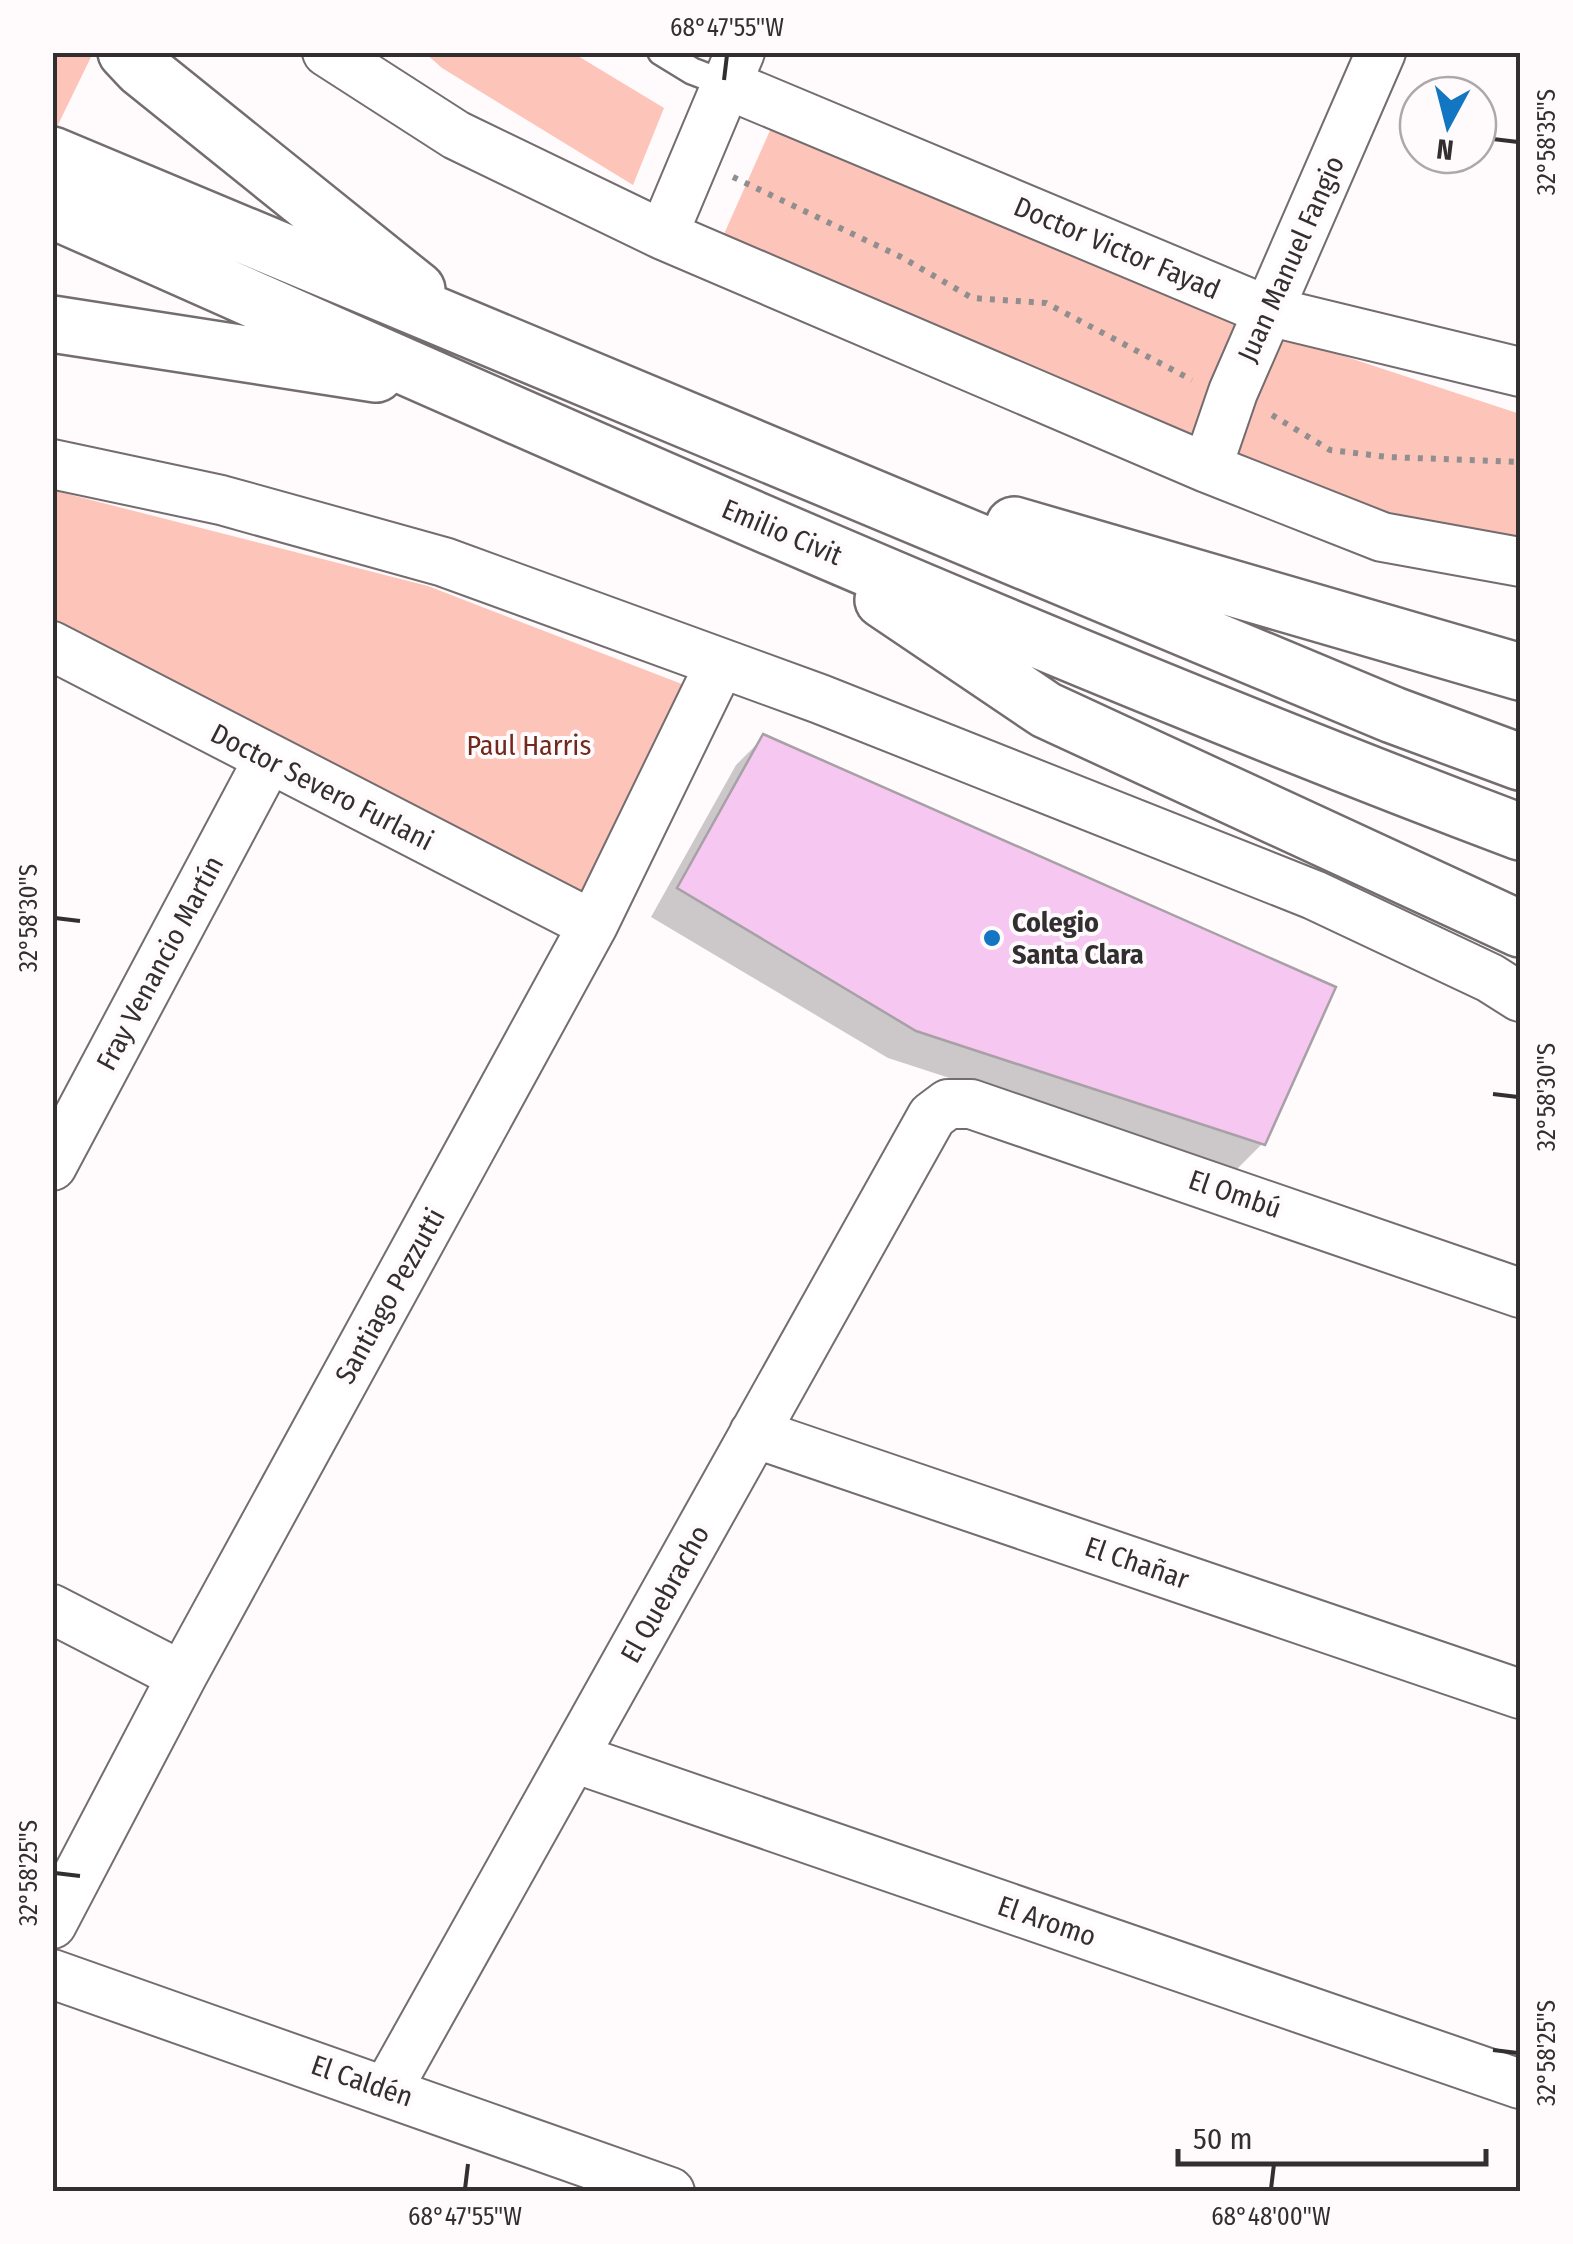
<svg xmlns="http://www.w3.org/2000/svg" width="1573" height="2244" font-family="'Fira Sans Condensed',sans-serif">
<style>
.green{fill:#fdc5b9}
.shadow{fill:#0003}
.building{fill:#f6c7f0;stroke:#a7a1a6;stroke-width:2.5}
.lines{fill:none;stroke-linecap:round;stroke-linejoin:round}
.service-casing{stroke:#746d70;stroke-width:30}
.minor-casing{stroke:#746d70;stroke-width:52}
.motorway-casing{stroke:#746d70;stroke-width:60}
.path{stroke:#918e8f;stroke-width:6;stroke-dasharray:5 8;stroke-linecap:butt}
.service{stroke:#fff;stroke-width:25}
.minor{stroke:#fff;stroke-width:48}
.motorway{stroke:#fff;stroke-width:55}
.ticks{fill:none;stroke:#322f30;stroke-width:4}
.poi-dot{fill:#1276c2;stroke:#fffafc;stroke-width:4}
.labels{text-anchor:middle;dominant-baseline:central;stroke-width:8;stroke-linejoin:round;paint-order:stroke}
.street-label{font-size:28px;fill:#322f30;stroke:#fffafc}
.park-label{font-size:28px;fill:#70291b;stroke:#fffafc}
.poi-label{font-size:28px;font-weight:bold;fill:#322f30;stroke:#fffafc;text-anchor:start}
.neatline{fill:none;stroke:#322f30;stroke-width:4}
.ticks-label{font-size:25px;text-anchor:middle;fill:#322f30}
</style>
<rect width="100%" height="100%" fill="#fffafc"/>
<!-- green -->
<path class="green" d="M53,53h34l4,4 -38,78z
M425,53h148l91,55 -31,77 -191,-117z
M772,126l459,193 289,95v131l-113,-26 -204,-78 -479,-207z
M52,490l376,96 259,100 -108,209 -526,-266z"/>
<!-- shadow -->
<path class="shadow" d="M764,737l499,406 -28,28 -347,-113 -237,-141 85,-152z"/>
<!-- building -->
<path class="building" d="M763,734l573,253 -71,158 -349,-114 -239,-143z"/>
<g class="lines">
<!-- service casing -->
<g class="service-casing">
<path id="service" d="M661,52l31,19 34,13"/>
</g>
<!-- minor casing -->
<g class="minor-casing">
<path id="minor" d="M327,52l129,83 207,100 544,233 175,69 138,25
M726,84l542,227 252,61
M663,235l77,-183
M52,464l169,36 223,62 376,137 494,196 176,83 30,19
M1207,468l26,-76 148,-340
M52,646l541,279
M52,1166l216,-406
M754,1433l766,261
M52,1609l130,67
M574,1758l946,326
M52,1924l130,-248 411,-751 127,-261
M52,1974l618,218
M387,2090l545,-974 16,-12h23l549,189"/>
</g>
<!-- motorway casing -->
<g class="motorway-casing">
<path id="motorway" d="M126,52l15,16 276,222
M52,155l1341,560 127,47
M52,210c486,216 971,434 1468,622
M52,324l324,50
M1014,525l506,147
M883,600l163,110 474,219"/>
</g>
<!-- path -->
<path class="path" d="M733,177l168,80 71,41 74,5 146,77
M1272,415l58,35 58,7 132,5"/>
<!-- service -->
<use href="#service" class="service"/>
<!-- minor -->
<use href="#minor" class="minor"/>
<!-- motorway -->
<use href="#motorway" class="motorway"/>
</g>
<!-- ticks -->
<path class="ticks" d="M724,80l3,-25M1493,139l25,3M55,918l25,3M1493,1094l25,3M55,1873l25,3M1493,2050l25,3M465,2189l3,-25M1271,2189l3,-25"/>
<!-- markers -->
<circle class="poi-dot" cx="992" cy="938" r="10"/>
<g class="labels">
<!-- street labels -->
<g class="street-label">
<text transform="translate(1117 248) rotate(23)">Doctor Victor Fayad</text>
<text transform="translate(1291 259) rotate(-66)">Juan Manuel Fangio</text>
<text transform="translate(782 532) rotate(23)">Emilio Civit</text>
<text transform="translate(322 787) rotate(27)">Doctor Severo Furlani</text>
<text transform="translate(160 963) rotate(-62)">Fray Venancio Martín</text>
<text transform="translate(1235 1194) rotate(19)">El Ombú</text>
<text transform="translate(390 1296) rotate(-61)">Santiago Pezzutti</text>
<text transform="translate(1137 1563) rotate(19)">El Chañar</text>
<text transform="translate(665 1594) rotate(-61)">El Quebracho</text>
<text transform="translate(1047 1921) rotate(19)">El Aromo</text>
<text transform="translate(362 2081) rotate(19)">El Caldén</text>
</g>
<!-- park labels -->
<g class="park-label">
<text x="529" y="745">Paul Harris</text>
</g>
<!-- poi labels -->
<g class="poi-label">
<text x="1012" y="922">Colegio<tspan x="1012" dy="32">Santa Clara</tspan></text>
</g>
</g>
<!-- border -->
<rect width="1573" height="2244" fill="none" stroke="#fffafc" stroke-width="110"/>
<!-- north arrow -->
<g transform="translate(1448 125) rotate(187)"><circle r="48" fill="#fffafc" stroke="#ada9aa" stroke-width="2.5"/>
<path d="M0-8L18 38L0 25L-18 38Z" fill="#1276c2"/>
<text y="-15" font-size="28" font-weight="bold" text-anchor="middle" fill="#322f30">N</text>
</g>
<!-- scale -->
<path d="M1178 2149v15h308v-15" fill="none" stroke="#322f30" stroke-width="5"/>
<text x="1193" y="2149" font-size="30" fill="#322f30" stroke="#fffafc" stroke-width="8" paint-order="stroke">50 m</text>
<rect x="55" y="55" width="1463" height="2134" class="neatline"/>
<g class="ticks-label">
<text x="727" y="36">68°47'55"W</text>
<text transform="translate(1546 142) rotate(-90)" y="9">32°58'35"S</text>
<text transform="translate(28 918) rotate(-90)" y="9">32°58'30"S</text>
<text transform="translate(1546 1097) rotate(-90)" y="9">32°58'30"S</text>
<text transform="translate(28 1873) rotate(-90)" y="9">32°58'25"S</text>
<text transform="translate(1546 2053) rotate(-90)" y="9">32°58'25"S</text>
<text x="465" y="2225">68°47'55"W</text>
<text x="1271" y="2225">68°48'00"W</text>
</g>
</svg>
